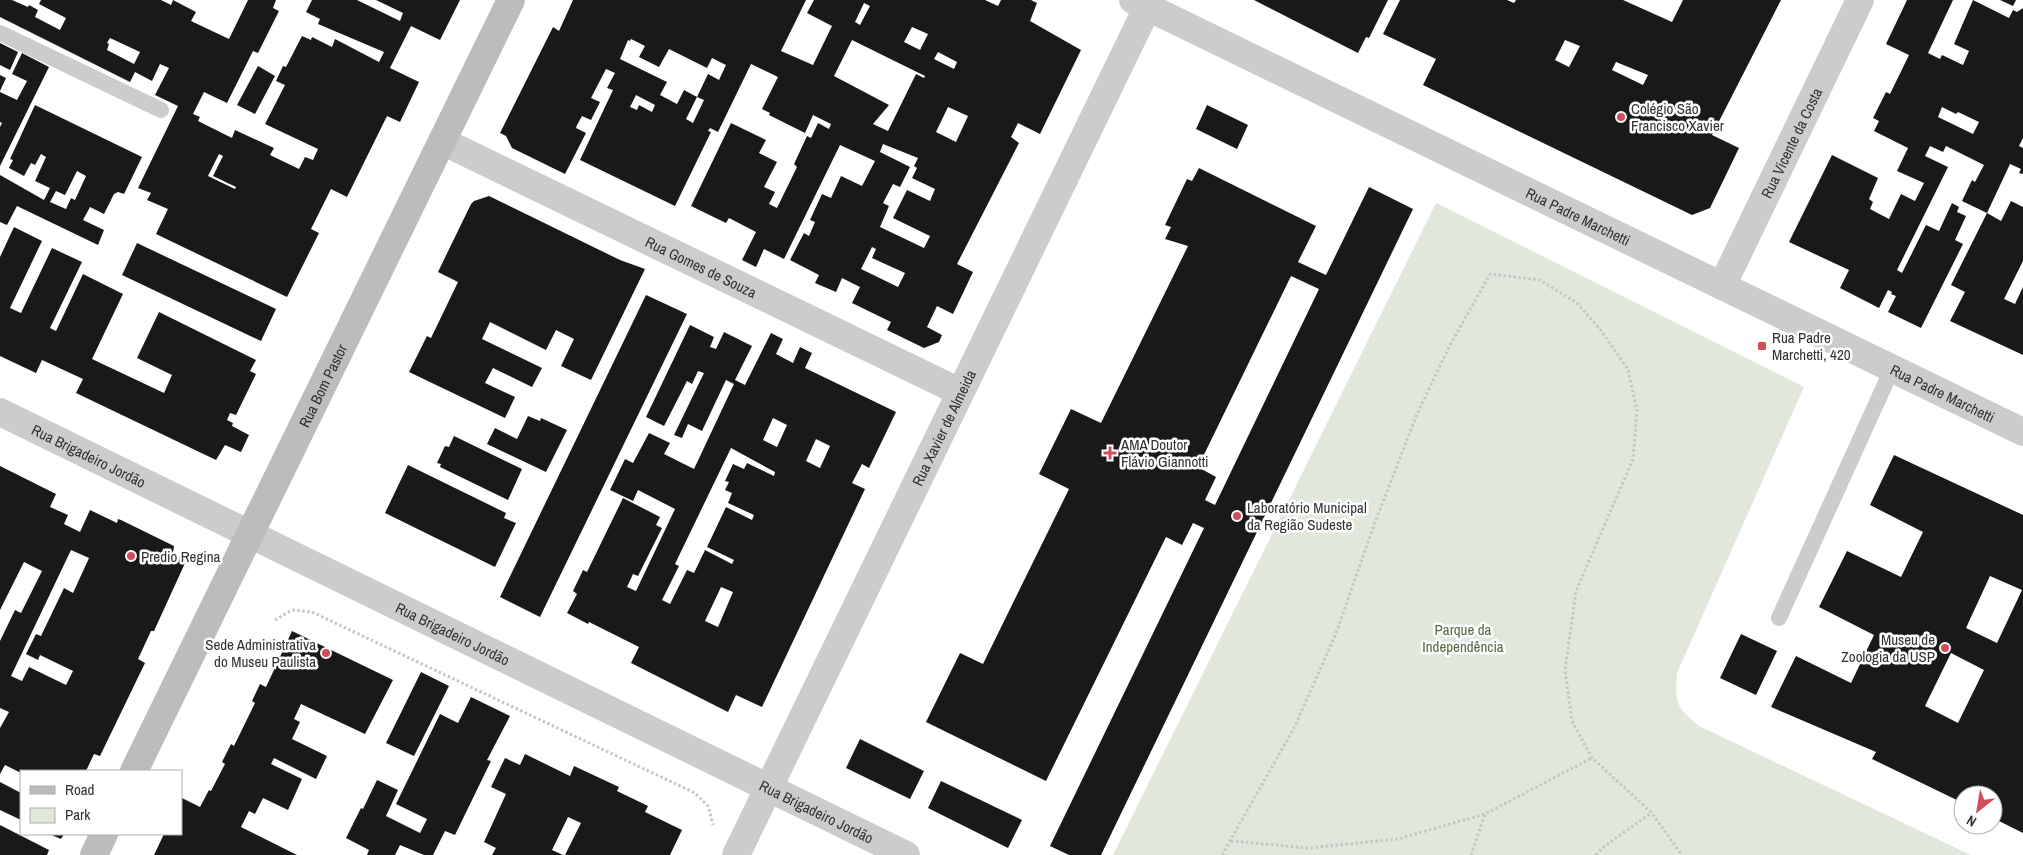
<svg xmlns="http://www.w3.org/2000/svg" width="2023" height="855" font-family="'Archivo Narrow',sans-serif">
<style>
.green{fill:#e2e7dc}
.building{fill:#191919;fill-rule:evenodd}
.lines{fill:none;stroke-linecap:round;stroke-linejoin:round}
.path{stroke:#c6c6c6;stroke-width:3;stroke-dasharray:2.5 2.5;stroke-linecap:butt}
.service{stroke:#ccc;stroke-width:16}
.minor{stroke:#ccc;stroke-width:28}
.tertiary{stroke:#ccc;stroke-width:28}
.secondary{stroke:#bcbcbc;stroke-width:28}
.poi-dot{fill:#d04c5a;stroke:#fff;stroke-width:2}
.labels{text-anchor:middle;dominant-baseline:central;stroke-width:5;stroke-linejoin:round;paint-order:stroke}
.poi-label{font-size:15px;fill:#323232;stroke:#fff;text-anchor:start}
.street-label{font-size:15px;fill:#323232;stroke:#fff}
.park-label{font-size:15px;fill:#566844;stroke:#fff}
</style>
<rect width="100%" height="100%" fill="#fff"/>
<!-- green -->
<path class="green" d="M1436,203l368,184 -127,286c-2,30 -1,34 22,53l272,129h-858z"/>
<!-- building -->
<path class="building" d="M0,0h12l16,7 1,-2 9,5 -3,7 25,13 6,-12 -27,-14 2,-4h120l10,5 2,-5 23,12 -5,9 38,18 19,-39h28l-3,8 6,3 -21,42 -5,-2 -26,52 -23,-11 -11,22 7,3 -2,4 34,17 3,-8 39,18 -4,7 29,14 6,-12 8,3 5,-11 -53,-25 20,-39 -9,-4 7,-15 3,1 16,-31 9,4 1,-3 20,10 3,-8 44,23 5,-10 -66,-28 2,-5 -14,-7 6,-12h45l43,21 3,-8 -27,-13h84l-20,40 -29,-14 -21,42 29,14 -19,40 -13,-6 -40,81 -16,-8 -20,40 8,4 -32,64 -131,-63 12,-25 -21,-9 4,-7 -13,-5 40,-82 -23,-11 14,-27 -9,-4 -8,17 -17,-9 -5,10 -130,-65zM110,38l30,14 -6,12 -27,-14 2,-6 -2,-1zM219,154l4,2 -10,20 23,11 -1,2 -27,-13z
M573,0h233l-25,51 32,14 19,-39 -25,-13 7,-13h171l13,6 3,-6h30l6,3 -7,18 51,29 -41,84 -22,-11 -7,14 8,6 -62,121 16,8 -20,42 -16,-8 -10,21 15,8 -3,7 -15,6 -37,-18 4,-8 -39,-19 8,-16 -18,-9 -6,14 -21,-9 4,-8 -29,-15 14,-27 5,3 6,-14 -5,-2 12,-26 9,4 10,-22 21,10 13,-25 -35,-16 -56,114 -20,-10 -8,18 -14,-7 14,-28 -27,-14 -3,5 -35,-17 40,-83 35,17 -7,13 18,9 -13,25 11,5 -6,12 8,4 20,-41 -3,-3 13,-28 4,2 7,-15 11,6 2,-5 -18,-9 -8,18 -36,-18 1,-2 -8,-4 16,-32 -27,-13 -33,68 -8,-4 -2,3 3,1 -36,74 -95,-46 33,-70 -6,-2 8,-15 -9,-4 -15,29 9,4 -9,18 -9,-4 -5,9 -1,3 10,5 -21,41 -53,-26 -6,-12 -6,-3 53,-106 6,4zM864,3l6,3 -10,19 -5,-3zM912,27l16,7 -8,16 -16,-8zM631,39l14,7 -6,11 20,10 10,-18 38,19 5,-10 14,7 -7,15 -11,-6 -11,23 7,3 -11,23 -7,-4 11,-22 -13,-7 -7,14 -17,-9 7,-13 -47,-23 8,-19 2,1zM852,40l73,36 -1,2 -8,-4 -28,57 -15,-7 16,-19 -55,-29zM938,52l19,10 -3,7 -20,-10zM636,95l19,10 -3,7 -13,-7 -2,5 -7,-3zM948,107l20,9 -12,26 -20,-10zM883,144l35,14 -4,8 3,2 -5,10 23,11 -5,12 -23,-11 -14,28 37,18 -6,12 -44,-21 9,-21 -6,-3 10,-19 7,3 10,-20 -30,-15zM872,247l4,2 -4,9 33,15 -7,14 -37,-18z
M1254,0h134l-19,38 -3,-1 -8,16z
M1400,0h107l7,3 2,-3h107l49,22 11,-22h98l-69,135 27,13 -29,60 -18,7 -269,-130 13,-26 -53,-25zM1565,40l15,6 -11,21 -14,-7zM1616,62l32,13 -5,10 -31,-15z
M1907,0h46l-25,53 12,6 2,-4 21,10 6,-14 -15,-7 19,-44 36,18 4,-8 4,2 6,-4v130l-4,8 4,2v26l-4,-1 2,-4 -11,-5 -23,49 -25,-12 10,-21 3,2 9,-17 -38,-19 -3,6 -13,-6 -5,10 23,11 -51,103 5,3 24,-48 13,6 13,-28 7,4 -2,5 9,4 -11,24 8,4 -42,84 -33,-16 8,-16 -5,-2 1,-2 -4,-2 -9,18 -39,-20 9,-18 -60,-28 43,-87 46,23 -9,21 4,3 -3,7 19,10 12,-25 14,7 9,-18 -27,-12 11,-23 -34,-17 5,-10 -6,-3 13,-26 4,2 19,-39 -23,-11zM1942,107l14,7 2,-2 21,10 -6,12 -35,-17z
M2000,0h16l-3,6z
M0,43l18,9 -8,18 -10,-5z
M22,53l27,14 -49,99v-39l2,-4 -2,-1v-30l17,8 10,-19 -15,-7z
M258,66l17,10 -20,38 -18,-9z
M0,75l6,3 -6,13z
M35,105l107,52 -18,37 -6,-2 -4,2 -10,20 -14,-7 -7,13 21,10 -6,15 -81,-39 -10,19 -7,-3v-47l44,25 6,-12 -15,-7 11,-24 -5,-3 -6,11 -4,-2 -7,13 -15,-8 4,-8 -3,-1zM77,171l9,5 -11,24 -4,-2 -5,11 -16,-7 6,-11 9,4z
M1207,105l41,20 -11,24 -41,-20z
M1199,168l117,58 -18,36 28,13 43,-88 44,22 -312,646h-32l-19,-9 154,-318 -11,-5 -11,22 -16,-8 -120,244 -120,-59 34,-69 23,11 86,-175 -30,-15 32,-65 30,14 87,-177 -23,-7 6,-12 -6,-2 22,-46 5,2zM1291,276l28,13 -104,216 -10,-5 11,-23 -18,-10z
M489,196l131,64 25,9 -54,111 -30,-14 13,-27 -18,-9 -10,20 -56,-28 -8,17 60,29 -10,19 -39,-19 -8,15 30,14 -10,21 -96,-46 18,-36 4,2 27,-56 -20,-10 33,-68 3,-3z
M2011,201l12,6v54l-19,38 11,5 8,-17v68l-73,-34 15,-29 -14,-7 36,-72 14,8z
M14,227l28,14 -32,67 11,5 31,-65 30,14 -32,66 6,3 27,-57 40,20 -31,65 72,34 8,-18 -35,-17 22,-46 97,48 -6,11 6,3 -20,41 -6,-2 -3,7 6,3 -1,3 17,9 -8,17 -16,-7 -9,15 -140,-67 7,-14 -41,-19 -6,13 -36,-17v-99z
M137,243l139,66 -15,32 -139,-66z
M646,295l41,19 -147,303 -40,-20z
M690,325l24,12 -4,10 6,2 8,-17 28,14 -17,34 10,5 26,-52 12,6 -7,15 17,9 7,-16 12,6 -7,15 91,44 -27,56 -7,-4 -10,19 13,6 -103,218 -26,-12 -8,17 -97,-49 8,-16 -50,-25 -1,2 -21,-11 10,-19 -4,-3 10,-21 4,2 36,-74 37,19 -4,8 6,3 -24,48 -5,-2 -6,13 9,4 39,-82 -37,-19 -5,11 -23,-11 15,-31 8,4 16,-30 21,10 -6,11 30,15 40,-85 -8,-4 -24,51 -14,-7 -6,14 -8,-3 30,-62 -6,-2 -6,13 -5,-3 -23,45 -18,-9zM773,418l14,7 -10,22 -14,-7zM816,439l14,7 -10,22 -14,-7zM731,448l44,24 -1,4 -27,-13 -3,6 -11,-5 -8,17 4,1 -4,8 7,3 -4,10 26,12 -2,5 -26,-13 -19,40 27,13 -2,4 -27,-14 -11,23 -7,-3 -17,34 -8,-4 17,-34 -4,-2zM721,587l12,5 -15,35 -13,-6z
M528,416l12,5 1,-3 26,12 -21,42 -59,-28 8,-16 22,11z
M454,436l68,33 -14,31 -68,-33 1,-3 -4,-1 8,-17 4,1z
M1894,455l129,60v318l-30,-15v-23h-30v8l-91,-44 4,-7 -105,-45 25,-51 55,27 23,-48 -55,-28 28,-56 54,26 22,-45 -53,-27zM1990,576l32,14 -25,53 -31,-15zM1951,653l33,17 -26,53 -33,-17z
M408,465l98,48 -2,5 12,5 -21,44 -110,-54z
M0,466l56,28 -6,13 18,8 -4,9 16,8 10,-22 27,13 1,-4 3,1 51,25 2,1 -1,7 13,8 -32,70h-3l-13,28 7,4 -45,93 -6,-2 -8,17h-65v2l-16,-8 -5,9v-46l9,-16 -9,-4v-67l15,-31 6,3 21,-42 -18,-9 -24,48zM71,550l18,8 -16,35 -9,-5 -23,48 -5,-2 -10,20 12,6 2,-5 33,16 -7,14 -37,-18 -7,14 -11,-5z
M292,631l101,49 -28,54 -64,-30 -7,15 6,3 -8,17 35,17 -11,23 -42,-21 -3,6 31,15 -14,31 -25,-12 -8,16 -6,-3 -8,16 56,28h-143l10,-21h17l1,-36 18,9 9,-17 2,1 14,-27 -3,-2 9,-18 3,2 21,-43 -3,-2 8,-17 6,3z
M1741,634l36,17 -21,44 -36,-17z
M421,672l28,14 -35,70 -28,-13z
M471,697l39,19 -23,44 4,1 -36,74 -10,-4 -12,24h-9l-24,-10 -5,10h-28l2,-5 -23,-12 15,-30 2,1 14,-29 21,10 -12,26 34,17 7,-14 -31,-15 44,-90 18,9z
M860,739l64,32 -14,28 -64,-31z
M525,754l45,22 4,-10 45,21 -2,4 31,15 -3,6 37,18 -12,25h-105l16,-32 -13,-6 -16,33 11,5h-71l4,-7 -12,-6 22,-48 -15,-7 14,-29 15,7z
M941,781l81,39 -14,28 -80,-40z
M0,782l21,11v27l-21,-10z
M0,825l49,25 -2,5h-47z
M49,834h15l-3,5z"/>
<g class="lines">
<!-- path -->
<path class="path" d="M275,620l17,-10 20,2 383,181 13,13 5,19
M1231,841l78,7 89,-9 87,-25 107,-56
M1222,855l72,-127 41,-92 39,-111 43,-111 33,-69 40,-71 50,6 37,23 22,25 29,41 9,42 -4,48 -57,132 -11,79 7,51 20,37 59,54 31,43
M1471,855l14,-41
M1596,855l6,-7 49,-35"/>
<!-- service -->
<path class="service" d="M0,33l161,77
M1779,618l113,-249"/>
<!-- minor -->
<g class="minor">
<path id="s1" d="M442,141l518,251"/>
<path id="s2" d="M1722,286l138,-286"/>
<path id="s3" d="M0,412l906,443"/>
<path id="s4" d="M736,855l415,-855"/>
</g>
<!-- tertiary -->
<path class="tertiary" id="s5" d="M1133,0l890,432"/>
<!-- secondary -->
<g class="secondary">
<path id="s6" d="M134,771l377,-771"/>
<path d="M94,855l10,-21"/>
</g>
</g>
<!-- markers -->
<g class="poi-dot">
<circle cx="1621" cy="117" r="5"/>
<rect x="1757" y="341" width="10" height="10" rx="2.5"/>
<path d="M1107.5 445.5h5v5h5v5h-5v5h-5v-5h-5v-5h5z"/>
<circle cx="1237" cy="516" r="5"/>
<circle cx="131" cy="556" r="5"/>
<circle cx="1945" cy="648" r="5"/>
<circle cx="326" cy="653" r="5"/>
</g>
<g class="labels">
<!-- poi labels -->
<g class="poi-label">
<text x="1631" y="108">Colégio São<tspan x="1631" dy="17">Francisco Xavier</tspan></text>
<text x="1772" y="337">Rua Padre<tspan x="1772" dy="17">Marchetti, 420</tspan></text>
<text x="1121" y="444">AMA Doutor<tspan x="1121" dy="17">Flávio Giannotti</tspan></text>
<text x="1247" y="507">Laboratório Municipal<tspan x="1247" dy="17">da Região Sudeste</tspan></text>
<text x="141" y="556">Predio Regina</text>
<text x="1935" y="639" text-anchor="end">Museu de<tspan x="1935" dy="17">Zoologia da USP</tspan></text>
<text x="316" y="644" text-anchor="end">Sede Administrativa<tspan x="316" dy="17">do Museu Paulista</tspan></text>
</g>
<!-- street labels -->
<g class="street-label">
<text stroke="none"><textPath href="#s2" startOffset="159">Rua Vicente da Costa</textPath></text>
<text stroke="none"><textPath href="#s5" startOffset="495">Rua Padre Marchetti</textPath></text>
<text stroke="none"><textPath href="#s1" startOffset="288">Rua Gomes de Souza</textPath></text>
<text stroke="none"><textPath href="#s6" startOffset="429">Rua Bom Pastor</textPath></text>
<text stroke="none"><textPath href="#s5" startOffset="900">Rua Padre Marchetti</textPath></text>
<text stroke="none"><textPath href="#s4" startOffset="475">Rua Xavier de Almeida</textPath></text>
<text stroke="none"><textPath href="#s3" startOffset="99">Rua Brigadeiro Jordão</textPath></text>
<text stroke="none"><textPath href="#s3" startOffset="504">Rua Brigadeiro Jordão</textPath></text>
<text stroke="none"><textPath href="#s3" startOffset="909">Rua Brigadeiro Jordão</textPath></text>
</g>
<!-- park labels -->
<g class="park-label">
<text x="1463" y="629">Parque da<tspan x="1463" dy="17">Independência</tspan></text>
</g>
</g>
<!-- legend -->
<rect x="20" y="770" width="162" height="65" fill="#ffffff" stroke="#adadad"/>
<rect x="30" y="786" width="25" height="8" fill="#bcbcbc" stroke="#adadad"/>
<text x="65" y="795" font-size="15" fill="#323232">Road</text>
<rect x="30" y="808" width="25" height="15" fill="#e2e7dc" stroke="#adadad"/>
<text x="65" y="820" font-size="15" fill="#323232">Park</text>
<!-- north arrow -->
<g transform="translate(1978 810) rotate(211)"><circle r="24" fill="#ffffff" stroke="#adadad"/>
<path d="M0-4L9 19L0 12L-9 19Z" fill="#d04c5a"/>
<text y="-8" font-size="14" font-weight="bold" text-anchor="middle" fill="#323232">N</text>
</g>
</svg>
